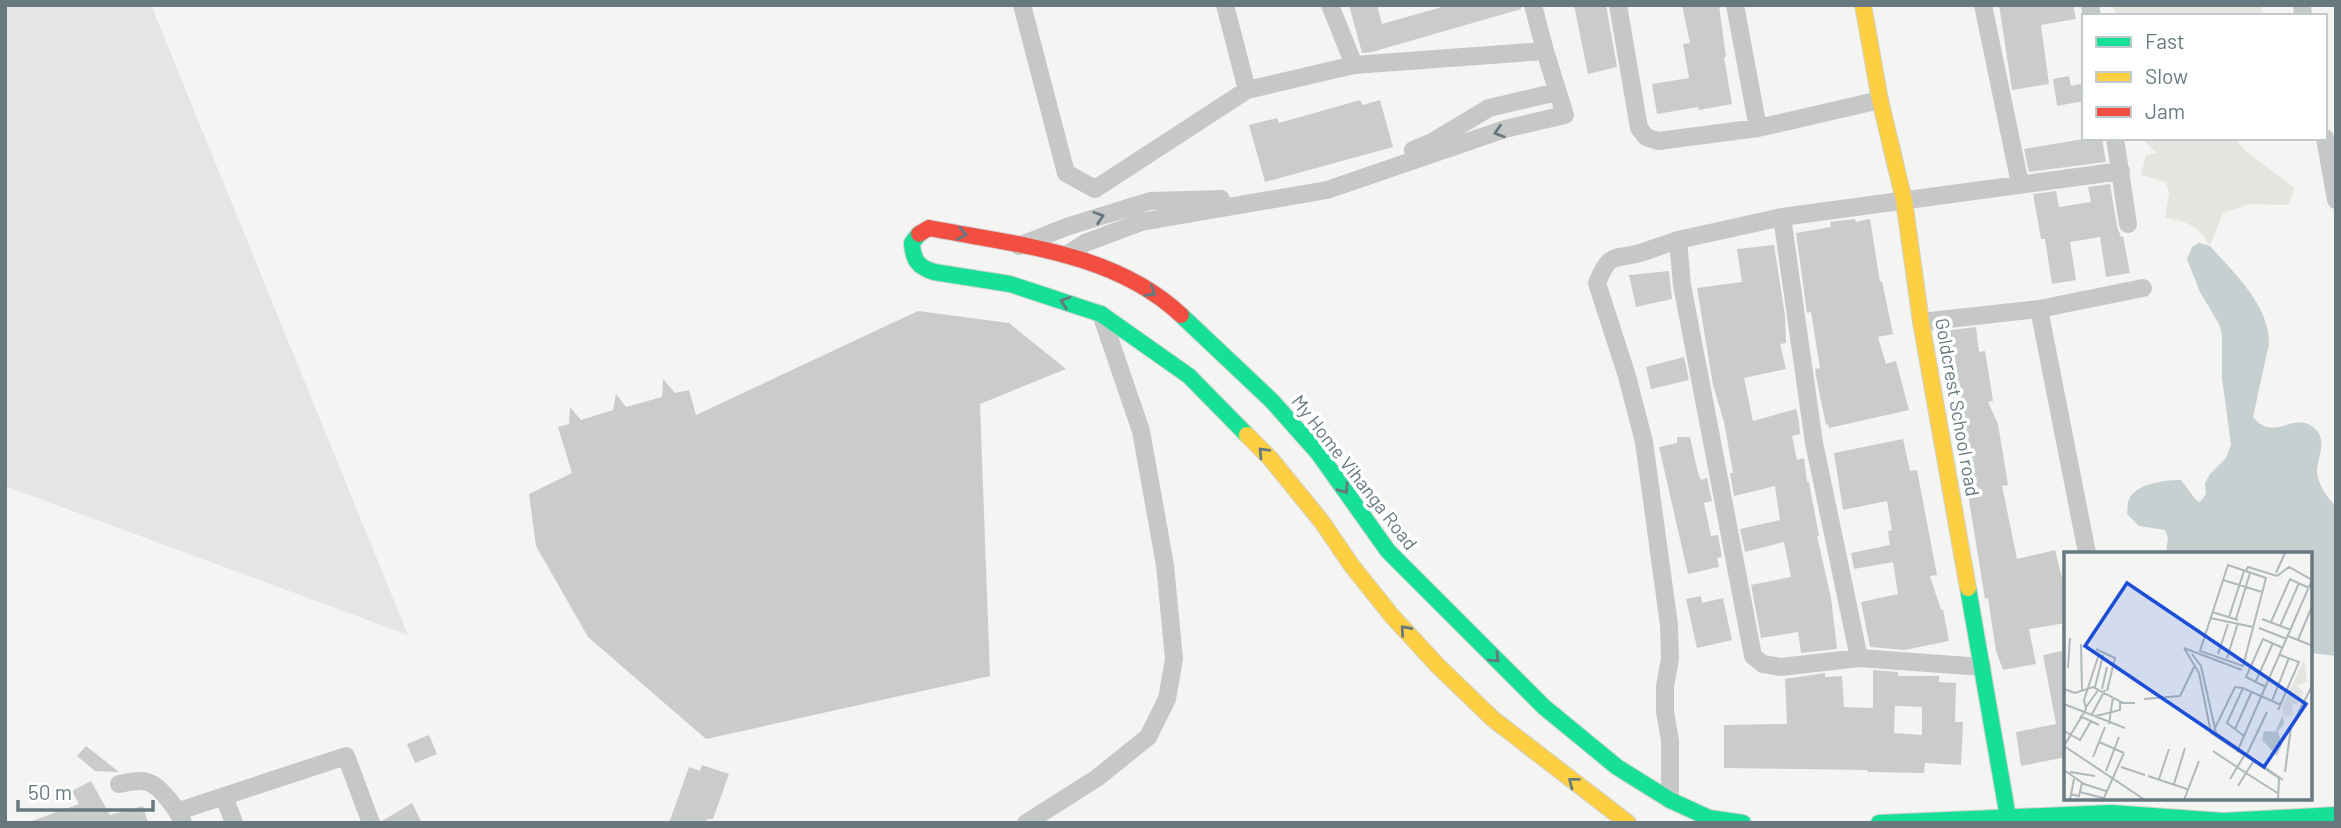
<svg xmlns="http://www.w3.org/2000/svg" width="2341" height="828" font-family="Barlow,sans-serif">
<style>
.built{fill:#e4e5e5}
.green{fill:#e4e5e0}
.water{fill:#c6d0d1}
.building{fill:#cacccc;fill-rule:evenodd}
.lines{fill:none;stroke-linecap:round;stroke-linejoin:round}
.fast-casing{stroke:#d0d1d0;stroke-width:18}
.slow-casing{stroke:#d0d1d0;stroke-width:18}
.jam-casing{stroke:#d0d1d0;stroke-width:18}
.street{stroke:#c6c8c8;stroke-width:18}
.fast{stroke:#16e098;stroke-width:16}
.slow{stroke:#ffcf43;stroke-width:16}
.jam{stroke:#f24e42;stroke-width:16}
.oneway{stroke:#67797f}
.labels{text-anchor:middle;dominant-baseline:central;stroke-width:7;stroke-linejoin:round;paint-order:stroke}
.street-label{font-size:19px;fill:#67797f;stroke:#fff}
.inset-road{fill:none;stroke:#afb8ba;stroke-width:2}
.view{fill:#1d4ed8;fill-opacity:0.15;stroke:#1d4ed8;stroke-width:3.5}
.inset-edge{fill:none;stroke:#67797f;stroke-width:3.5}
</style>
<rect width="100%" height="100%" fill="#f4f4f3"/>
<!-- built -->
<path class="built" d="M5,5h146l257,630 -403,-149z"/>
<!-- green -->
<path class="green" d="M2112,5h149l1,11h-140l-7,-4z
M2141,138h93c17,21 40,33 61,50l-7,17 -38,-1 -27,9 -13,33c-11,-20 -23,-25 -45,-28l4,-25 -3,-11 -25,-7 5,-20 11,-2z"/>
<!-- water -->
<path class="water" d="M2199,243l11,3c24,27 60,60 59,98l-16,73c21,26 40,-6 60,10 17,13 3,31 4,46 1,11 11,26 19,33v150l-25,-3v-100h-145l2,-15 -3,-8 -26,-4 -12,-12c1,-6 0,-12 3,-17 9,-14 36,-17 51,-17l15,20 4,2 6,-8 -1,-11 5,-9 16,-16 5,-13 -9,-67v-44l-3,-10 -19,-32 -13,-33 5,-12z"/>
<!-- building -->
<path class="building" d="M1349,5h28l5,19 67,-19h72v4l-149,43 -10,1z
M1574,5h32l11,62 -29,7z
M1682,5h37l7,52h-2l8,47 -33,6 -1,-3 -41,7 -5,-30 37,-6 -6,-34 7,-1z
M1999,5h74l3,14 -35,6 8,59 -37,6z
M2069,76l2,10 13,-3v18l-27,5 -4,-27z
M1360,100l3,5 17,-5 13,47 -128,35 -16,-57 28,-7 2,5z
M2089,138h13l4,24 -77,10 -5,-23z
M2110,184l7,42 4,11 2,-1 7,37 -24,4 -6,-40 -30,5 6,38 -24,4 -7,-45h-4l-8,-45 23,-3 3,16 32,-5 -3,-15z
M1855,219l1,3 14,-3 10,63 2,-1 11,53 -15,3 8,27 10,-3 13,49 -80,18 -1,-4 -2,1 -10,-49 -1,-7 5,-1 -9,-56 -4,1 -11,-80 35,-6 -1,-5z
M1774,245l11,71 1,27 -6,1 6,25 -42,9 9,43 43,-12 3,12 1,13 -8,2 5,24 7,-2 3,24h2l10,54h-2l14,62 6,51 -36,4 -3,-21 -37,6 -10,-53 40,-8 -7,-35 -39,10 -5,-23 40,-9 -5,-34 -41,10 -4,-23h3l-9,-51 -11,-37 -16,-97 45,-6 -5,-33z
M1669,271l3,28 -36,8 -7,-32z
M918,311l91,12 57,46 -86,35 10,272 -284,63 -118,-102 -52,-91 -7,-52 43,-21 -14,-46 11,-3 1,-17 11,13 32,-10 3,-16 10,13 36,-10 1,-18 12,14 14,-3 7,25z
M1976,327l3,25 6,-1 4,24 4,26 -5,1 10,22 10,61 -6,1 15,73 38,-9 7,28 4,-1v46l-37,6 7,35 -33,6 -7,-19 -8,-53 -3,1 -17,-105h5l-4,-20 -6,-12 -8,-54h-3l-5,-23 7,-1 -11,-53z
M1684,357l5,23 -38,9 -5,-22z
M1677,437h13l8,36 3,7 6,-2 5,23 -8,2 7,33 7,-1 4,22 -5,1 2,9 -31,7 -29,-127 18,-4z
M1903,439l7,32 7,-1 20,105 -7,1 11,34 2,-1 6,32 -45,9 -34,-3 -9,-45 37,-8 -5,-32 -39,7 -3,-16 39,-8 -2,-14 4,-1 -5,-29 -44,9 -9,-57z
M1701,596l1,7 21,-5 9,42 -35,8 -11,-49z
M2066,650v107l-45,9 -5,-34 40,-8 -13,-69z
M1873,670l25,2v4h41v6l17,1 -1,39h8l-2,43 -36,-2 -1,10 -57,-1 1,-2 -144,-2v-43l63,-1 -2,-45 40,-6v4l17,-1 2,31 29,1zM1895,706l27,1v28l-28,-2z
M429,735l8,19 -22,9 -8,-19z
M86,746l33,26 -24,-1 -18,-15z
M702,765l27,9 -16,45h-6l-1,4h-37l20,-56 11,4z
M91,781l19,34 33,-9 5,17h-116v-2l47,-17 -7,-13z
M412,803l10,20h-40v-2z"/>
<g class="lines">
<!-- fast casing -->
<g class="fast-casing">
<path id="fast" d="M919,234l-7,9c1,17 6,24 22,29l76,12 91,30 88,62 58,59
M1181,315l91,86 47,53 69,97 156,156 73,60 53,33 39,18 34,5
M1968,588l41,235
M1879,823l232,-10 112,8 113,-6"/>
</g>
<!-- slow casing -->
<g class="slow-casing">
<path id="slow" d="M1863,5l17,95 24,100 17,122 47,266
M1247,435l23,23 52,64 30,44 40,50 46,50 55,53 135,104"/>
</g>
<!-- jam casing -->
<g class="jam-casing">
<path id="jam" d="M919,234l10,-6c87,17 185,24 252,87"/>
</g>
<!-- street -->
<path class="street" d="M1022,5l44,168 29,16 152,-99 107,-25 191,-14 -12,-46
M1225,5l22,85
M1330,5l24,60
M1618,5l21,123 7,9 12,4 100,-13 122,-28
M1735,5l23,123
M1983,5l37,179
M2090,5l2,11
M2302,5l1,11
M2115,138l13,86
M2325,138l11,62
M1413,150l19,-8 57,-34 68,-16
M1782,217l32,226 45,215
M1019,246l47,-19 84,-26 71,-2
M1066,255l19,-12 56,-21 186,-32 178,-61 60,-14 -20,-64
M2039,309l48,244
M1921,322l118,-13 104,-21
M1982,667l-123,-9 -78,9 -18,-3 -10,-8 -71,-371 -4,-45 104,-23 339,-46
M119,784c7,-1 20,-5 28,-2 13,3 31,28 36,41
M224,796l10,27
M1670,800v-60l-5,-28v-26l5,-27 -1,-34 -25,-183 -17,-66 -30,-93c13,-31 15,-23 43,-30 13,-4 25,-9 38,-13
M179,811l167,-55 25,67
M1026,823l71,-45 51,-41 19,-38 7,-40 -9,-94 -24,-134 -40,-117"/>
<!-- fast -->
<use href="#fast" class="fast"/>
<!-- slow -->
<use href="#slow" class="slow"/>
<!-- jam -->
<use href="#jam" class="jam"/>
</g>
<!-- one-way arrows -->
<defs><path id="oneway-chevron" d="M-2-3.5L2.5 0L-2 3.5" fill="none" stroke-width="1.6" stroke-linecap="round" stroke-linejoin="round" transform="scale(1.75)"/></defs>
<g class="oneway">
<use href="#oneway-chevron" transform="translate(1499 132) rotate(162)"/>
<use href="#oneway-chevron" transform="translate(1099 217) rotate(-18)"/>
<use href="#oneway-chevron" transform="translate(962 234) rotate(11)"/>
<use href="#oneway-chevron" transform="translate(1151 292) rotate(31)"/>
<use href="#oneway-chevron" transform="translate(1065 302) rotate(-162)"/>
<use href="#oneway-chevron" transform="translate(1263 452) rotate(-134)"/>
<use href="#oneway-chevron" transform="translate(1344 489) rotate(55)"/>
<use href="#oneway-chevron" transform="translate(1405 630) rotate(-132)"/>
<use href="#oneway-chevron" transform="translate(1495 658) rotate(45)"/>
<use href="#oneway-chevron" transform="translate(1573 782) rotate(-142)"/>
</g>
<g class="labels">
<!-- street labels -->
<g class="street-label">
<text transform="translate(1958 407) rotate(80)">Goldcrest School road</text>
<text transform="translate(1355 472) rotate(52)">My Home Vihanga Road</text>
</g>
</g>
<!-- overview -->
<g transform="translate(2064 552)">
<rect width="248" height="248" fill="#f4f4f3"/>
<path d="M240,108l3,21 -10,5 7,7 -7,11h-5l1,11 -9,1 -2,-9z" fill="#e4e5e0"/>
<path d="M219,163l1,9 -6,7 4,14 -5,11 -15,-16 2,-9 11,1z" fill="#c6d0d1"/>
<path class="inset-road" d="M164,13l38,13 -23,88 -43,-15zM212,21l9,-20M159,28l39,12M148,60l26,8M165,65l15,-46M146,66l43,9M172,67l14,-46M198,67l29,11M207,70l19,-43 19,9M216,74l19,-43M195,76l28,11M224,84l25,10M234,88l15,-36M17,92l1,46M120,96l15,25 12,60 68,45 -1,22M120,96l58,22M32,97l19,9 -8,33M128,102l9,12 15,67 67,47M154,102l10,-30M163,106l11,-35M4,116l2,-30M191,131l18,-40M31,135l8,-32M202,135l-20,-10 17,-38 20,9M0,137l11,4 18,-6 30,16h12M38,137l5,-22M80,147l36,-3 15,-31M208,149l17,-43M0,152l61,24M22,155l13,-18M214,158l21,-48 -19,-7M28,162l13,-24M16,164l19,9M32,164l24,-6v-8M45,172l4,-27M171,177l17,-38M150,178l21,-43 8,1M0,179l16,9 11,-19M180,184l-17,-13 16,-35 38,17M35,190l25,11M0,194l22,-37 -2,-9 15,-46M0,194l81,54M149,199l33,22 -8,13M173,200l75,-172 -23,-13 -12,9 -29,-9 -2,4M183,202l20,-42M29,205l12,-30M189,210l-7,11 33,21M57,215l24,8M0,218l20,14 22,7M42,219l13,-34M6,220l25,4M221,220l6,-45 22,-43M84,224l39,13M95,227l10,-30M166,227l14,-23M110,232l11,-36M16,240l23,6M6,242l9,2 3,-13M6,248l4,-21M39,248l21,-47M120,248l15,-39"/>
<path class="view" d="M63,31l179,121 -42,63 -179,-121z"/>
<rect width="248" height="248" class="inset-edge"/>
</g>
<!-- border -->
<rect width="2341" height="828" fill="none" stroke="#67797f" stroke-width="14"/>
<!-- legend -->
<rect x="2082" y="14" width="245" height="126" fill="#ffffff" stroke="#c2c9cc" stroke-width="2"/>
<rect x="2096" y="37" width="35" height="10" fill="#16e098" stroke="#c2c9cc" stroke-width="2"/>
<text x="2145" y="49" font-size="21" fill="#67797f">Fast</text>
<rect x="2096" y="72" width="35" height="10" fill="#ffcf43" stroke="#c2c9cc" stroke-width="2"/>
<text x="2145" y="84" font-size="21" fill="#67797f">Slow</text>
<rect x="2096" y="107" width="35" height="10" fill="#f24e42" stroke="#c2c9cc" stroke-width="2"/>
<text x="2145" y="119" font-size="21" fill="#67797f">Jam</text>
<!-- scale -->
<path d="M18 800v10h135v-10" fill="none" stroke="#67797f" stroke-width="3.5"/>
<text x="28" y="800" font-size="21" fill="#67797f" stroke="#ffffff" stroke-width="5" paint-order="stroke">50 m</text>
</svg>
